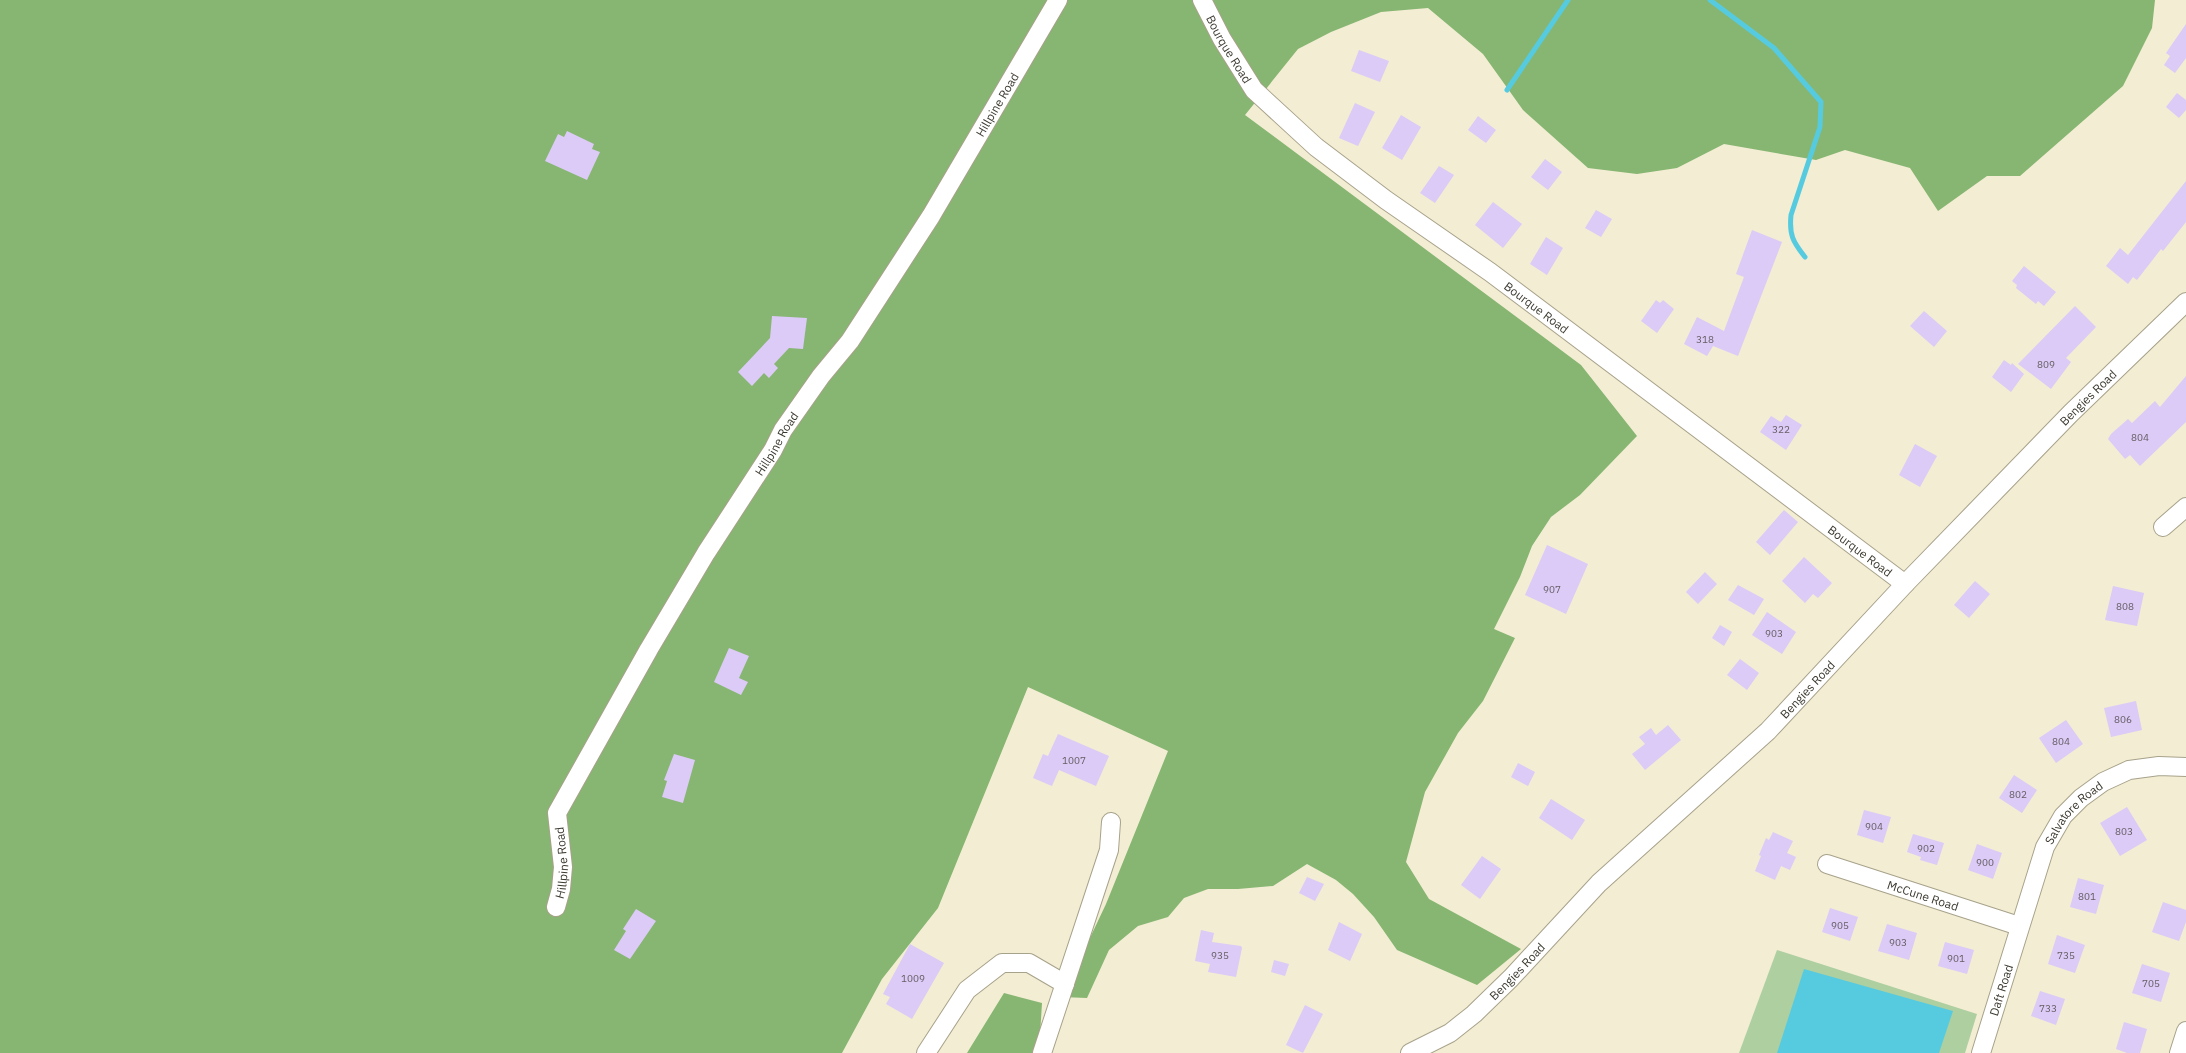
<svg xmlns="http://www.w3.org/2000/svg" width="2186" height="1053" font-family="'IBM Plex Sans',sans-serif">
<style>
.green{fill:#aecfa0}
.forest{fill:#86b671}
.water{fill:#56cbe0}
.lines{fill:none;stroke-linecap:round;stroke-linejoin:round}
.stream{stroke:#56cbe0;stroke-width:5}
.building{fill:#dccaf7}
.minor-casing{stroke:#a7a28a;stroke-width:20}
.minor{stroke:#fff;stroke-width:18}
.labels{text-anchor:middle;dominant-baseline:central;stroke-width:4;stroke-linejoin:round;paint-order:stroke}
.number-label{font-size:10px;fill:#645e62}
.street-label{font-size:12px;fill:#3c3a30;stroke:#f3edd4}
</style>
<rect width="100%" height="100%" fill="#f3edd4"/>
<!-- green -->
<path class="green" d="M1777,950l200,64 -12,39h-226z"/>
<!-- forest -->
<path class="forest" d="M0,0h2155l-3,28 -29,58 -103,90h-33l-49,35 -28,-43 -65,-18 -29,10 -92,-16 -47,24 -40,6 -49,-6 -65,-58 -40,-56 -55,-46 -47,4 -50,20 -33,17 -53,66 336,250 56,71 -57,59 -29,22 -19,29 -12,31 -26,52 21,9 -32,63 -25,32 -33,59 -19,70 23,37 92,50 -44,36 -80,-35 -23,-33 -21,-23 -17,-14 -29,-16 -34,22 -35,3h-30l-24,9 -16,19 -30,9 -29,24 -22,48 -25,-1 44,-93 62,-153 -140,-64 -90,221 -56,71 -40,74h-842z
M1004,993l38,10 -2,32 -8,18h-65z"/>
<!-- water -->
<path class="water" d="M1804,969l149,42 -14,42h-162z"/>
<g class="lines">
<!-- stream -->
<path class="stream" d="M1710,0l64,48 47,54 -1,25 -29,88c-2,20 2,27 14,42
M1507,90l61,-90"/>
</g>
<!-- building -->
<path class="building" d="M2186,24v34l-11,15 -11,-8 6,-9 -4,-3z
M1359,50l30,11 -9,21 -29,-11z
M2177,93l9,7v10l-7,8 -13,-11z
M1355,103l20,9 -17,34 -19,-8z
M1401,115l20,12 -19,33 -20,-12z
M1478,116l18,14 -10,13 -18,-13z
M567,131l27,13 -2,5 8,3 -13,28 -42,-19 13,-27 6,3z
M1545,159l17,13 -14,18 -17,-13z
M1439,166l15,9 -19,28 -15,-10z
M2186,181v41l-23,29 -2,-2 -24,31 -4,-3 -5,7 -22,-18 14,-18 8,7z
M1493,202l29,22 -19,24 -28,-23z
M1596,210l16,9 -11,18 -16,-9z
M1752,230l30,12 -44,114 -25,-10 -6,10 -23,-12 13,-27 27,14 20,-54 -8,-3z
M1546,237l17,11 -16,27 -17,-11z
M2024,266l32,26 -12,14 -6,-5 -2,3 -20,-16 1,-3 -5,-4z
M1656,300l4,3 3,-3 11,9 -17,24 -16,-12z
M2075,306l21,21 -30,31 5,4 -20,27 -33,-25z
M1924,311l23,20 -13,16 -24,-21z
M772,316l35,2 -4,31 -14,-1 -15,16 4,4 -9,10 -5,-5 -12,13 -14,-14 32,-34z
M2004,360l7,5 1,-2 12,11 -13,18 -19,-15z
M2186,376v46l-46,44 -10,-11 -5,4 -17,-20 3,-5 17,-15 4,4 23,-22 5,6z
M1786,415l16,10 -16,25 -26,-18 11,-16 10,6z
M1915,444l22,12 -17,31 -21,-12z
M1784,510l14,12 -28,33 -14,-13z
M1547,545l41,19 -22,50 -41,-19z
M1804,557l28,26 -14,15 -5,-4 -8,9 -23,-22z
M1705,572l12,12 -19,20 -12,-12z
M1975,581l15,13 -21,24 -15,-13z
M1738,585l26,14 -10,16 -26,-15z
M2113,586l31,7 -7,33 -32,-6z
M1767,612l29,20 -14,22 -30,-19z
M1720,625l12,7 -8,14 -12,-8z
M729,648l20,8 -10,22 9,4 -7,13 -27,-13z
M1740,659l19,14 -12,17 -20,-15z
M2136,701l6,29 -31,7 -7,-29z
M2066,720l17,24 -27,19 -17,-25z
M1668,725l13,15 -36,30 -13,-16 13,-10 -6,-7 12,-9 5,7z
M1058,734l51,22 -13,30 -37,-16 -7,16 -19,-8 10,-24 5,2z
M674,754l21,6 -12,43 -21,-6 5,-16 -3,-1z
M1518,763l17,9 -7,14 -17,-9z
M2014,775l23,15 -15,23 -23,-15z
M1551,799l34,21 -13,20 -33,-22z
M2127,807l20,33 -27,16 -20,-33z
M1864,810l27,7 -8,26 -26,-8z
M1773,832l20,9 -6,12 9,4 -6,13 -9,-4 -6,14 -20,-9 6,-15 -2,-1 7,-17 3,2z
M1913,834l31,9 -7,22 -17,-5 1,-3 -14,-5z
M1977,844l25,9 -9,26 -25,-9z
M1482,856l19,13 -21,30 -19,-14z
M1307,877l17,7 -9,17 -16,-8z
M2078,878l26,7 -8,29 -26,-7z
M2163,902l23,8v12l-7,19 -27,-9z
M1830,908l28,9 -8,24 -28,-9z
M636,909l20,12 -26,38 -16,-9 12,-19 -3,-2z
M1339,922l23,12 -12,27 -22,-11z
M1887,924l30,9 -8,27 -31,-9z
M1201,930l13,3 -2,9 29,4 1,2 -6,29 -28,-5 2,-8 -15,-3z
M2057,935l28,10 -10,28 -27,-9z
M1945,942l29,8 -7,24 -29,-8z
M910,944l34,19 -32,56 -26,-15 4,-7 -7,-3z
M1274,960l15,4 -4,12 -14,-4z
M2142,964l28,9 -9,29 -29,-9z
M2040,991l25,8 -9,26 -25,-9z
M1305,1005l18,9 -20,39 -17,-8z
M2124,1022l23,7 -7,24h-13l-11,-4z"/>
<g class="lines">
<!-- minor casing -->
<g class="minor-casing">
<g id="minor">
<path id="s1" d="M1202,0l20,39 32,51 62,57 70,53 104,72 415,312"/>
<path d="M2163,527l23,-20"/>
<path id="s2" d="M1827,864l192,62"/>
<path id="s3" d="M556,907l5,-18 2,-22 -6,-54 92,-164 57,-96 67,-103 10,-20 38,-54 29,-35 81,-125 127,-216"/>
<path d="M926,1053l41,-63 35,-27h27l36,21"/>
<path d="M1042,1053l67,-203 2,-28"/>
<path id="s4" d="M1410,1053l40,-20 24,-19 37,-36 88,-95 169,-152 137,-147 166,-171 115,-111"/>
<path id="s5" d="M1981,1053l64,-206 18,-31 18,-18 22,-16 26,-12 30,-4 27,1"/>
<path d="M2179,1053l7,-22"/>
</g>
</g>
<!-- minor -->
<use href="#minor" class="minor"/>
</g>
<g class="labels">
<!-- number labels -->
<g class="number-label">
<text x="1705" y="339">318</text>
<text x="2046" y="364">809</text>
<text x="1781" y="429">322</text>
<text x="2140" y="437">804</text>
<text x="1552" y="589">907</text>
<text x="2125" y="606">808</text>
<text x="1774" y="633">903</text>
<text x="2123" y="719">806</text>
<text x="2061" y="741">804</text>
<text x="1074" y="760">1007</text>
<text x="2018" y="794">802</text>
<text x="1874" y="826">904</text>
<text x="2124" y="831">803</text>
<text x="1926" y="848">902</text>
<text x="1985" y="862">900</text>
<text x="2087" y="896">801</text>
<text x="1840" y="925">905</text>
<text x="1898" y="942">903</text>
<text x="1220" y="955">935</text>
<text x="2066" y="955">735</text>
<text x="1956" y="958">901</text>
<text x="913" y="978">1009</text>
<text x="2151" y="983">705</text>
<text x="2048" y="1008">733</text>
</g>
<!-- street labels -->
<g class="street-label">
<text stroke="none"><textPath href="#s1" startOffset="56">Bourque Road</textPath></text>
<text stroke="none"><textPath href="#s3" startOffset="930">Hillpine Road</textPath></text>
<text stroke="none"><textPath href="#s1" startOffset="461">Bourque Road</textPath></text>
<text stroke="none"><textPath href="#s4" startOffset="946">Bengies Road</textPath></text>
<text stroke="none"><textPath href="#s3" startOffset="525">Hillpine Road</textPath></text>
<text stroke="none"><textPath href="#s1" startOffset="866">Bourque Road</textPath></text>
<text stroke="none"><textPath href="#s4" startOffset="541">Bengies Road</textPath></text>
<text stroke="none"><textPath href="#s5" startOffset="261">Salvatore Road</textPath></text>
<text stroke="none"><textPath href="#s3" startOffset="45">Hillpine Road</textPath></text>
<text stroke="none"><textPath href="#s2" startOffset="101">McCune Road</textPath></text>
<text stroke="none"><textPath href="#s4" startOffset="136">Bengies Road</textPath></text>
<text stroke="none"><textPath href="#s5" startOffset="66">Daft Road</textPath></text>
</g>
</g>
</svg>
